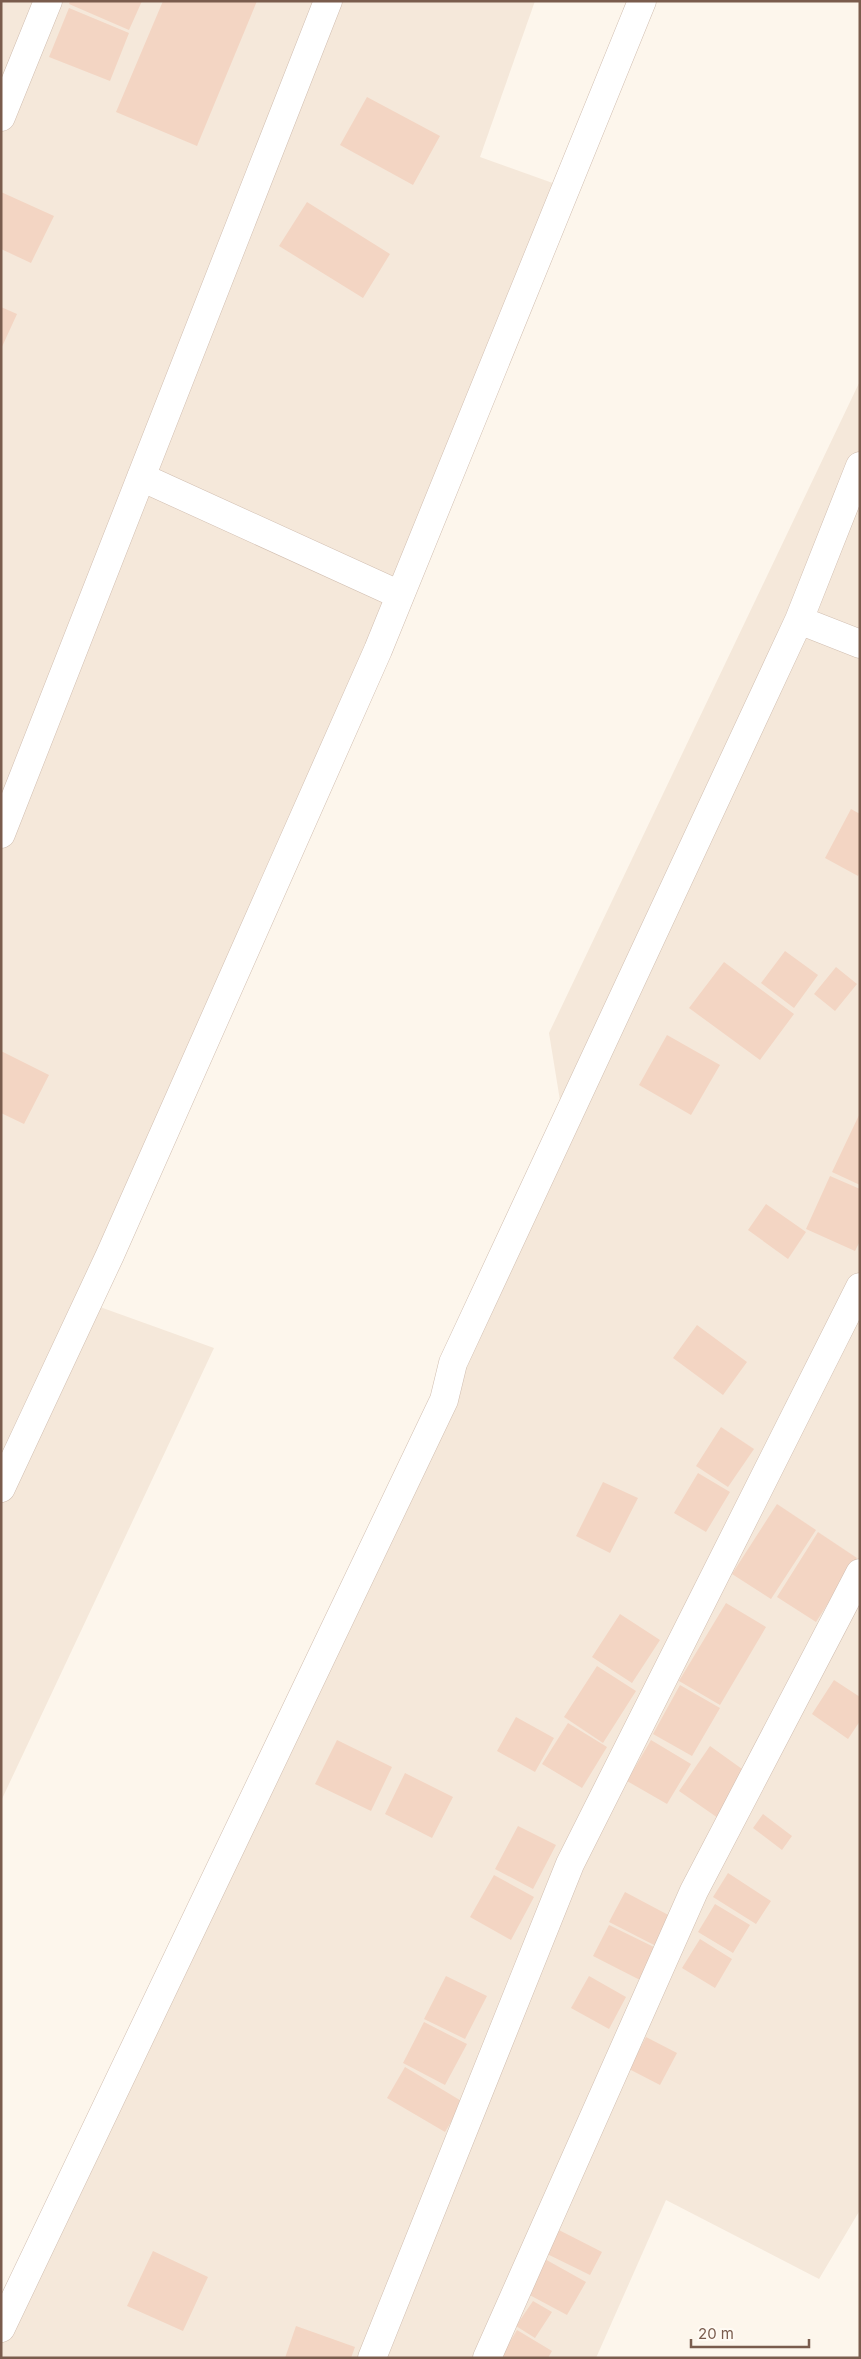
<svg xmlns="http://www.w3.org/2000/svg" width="861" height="2359" font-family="Inter,sans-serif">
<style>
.residential{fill:#f5e8da}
.building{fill:#f3d5c3}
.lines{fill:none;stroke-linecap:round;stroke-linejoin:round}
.minor-casing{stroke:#d1beb0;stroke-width:29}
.minor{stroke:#fff;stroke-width:28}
</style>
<rect width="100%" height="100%" fill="#fdf6ec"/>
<!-- residential -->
<path class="residential" d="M1,1h534l-55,156 81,29 -461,1121 114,41 -213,453z
M860,381v1829l-41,69 -153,-79 -70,158h-595v-32l563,-1201 -15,-92z"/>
<!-- building -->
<path class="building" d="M70,1h72l-13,29 -60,-26z
M163,1h94l-60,145 -81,-34z
M69,8l60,25 -19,48 -61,-24z
M367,97l73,39 -27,49 -73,-40z
M1,192l53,24 -23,47 -30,-14z
M307,202l83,52 -27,44 -84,-52z
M1,307l16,7 -16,35z
M851,809l9,5v58l-2,4 -33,-18z
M785,951l33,24 -24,33 -33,-25z
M724,962l70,52 -34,46 -71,-52z
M836,967l21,17 -22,27 -21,-17z
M667,1035l53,30 -29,50 -52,-30z
M1,1051l48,24 -25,49 -23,-11z
M860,1113v72l-28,-13z
M830,1176l30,13v52l-5,10 -49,-22z
M766,1204l40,28 -18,27 -40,-29z
M697,1325l50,37 -24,33 -50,-37z
M721,1427l33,22 -26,38 -32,-21z
M698,1473l32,19 -24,40 -32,-19z
M603,1482l35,16 -28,55 -34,-17z
M777,1504l39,26 -45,69 -39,-25z
M818,1532l39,26 -41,64 -39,-25z
M726,1603l40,24 -46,78 -41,-24z
M620,1614l40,26 -28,43 -40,-26z
M597,1666l39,25 -33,52 -39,-26z
M834,1680l26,17v24l-12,18 -36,-25z
M680,1685l40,23 -28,48 -39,-22z
M516,1717l38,21 -19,34 -38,-21z
M568,1723l39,24 -25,41 -40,-24z
M337,1740l55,27 -21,44 -56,-27z
M651,1740l40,24 -24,40 -40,-23z
M710,1746l39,28 -31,44 -39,-27z
M405,1773l48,24 -21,41 -47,-24z
M763,1814l29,22 -10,14 -29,-22z
M518,1826l38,19 -23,44 -38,-20z
M728,1873l43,28 -15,23 -43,-27z
M494,1875l40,22 -23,43 -41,-23z
M625,1892l49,26 -16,29 -49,-25z
M715,1904l35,21 -17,28 -35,-21z
M609,1925l47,23 -16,32 -47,-24z
M700,1939l32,20 -17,29 -33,-20z
M446,1976l41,20 -22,43 -41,-20z
M589,1976l37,21 -17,32 -38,-21z
M424,2022l43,22 -22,41 -42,-22z
M646,2037l31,16 -17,32 -31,-16z
M405,2067l58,35 -18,30 -58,-34z
M553,2227l49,25 -12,23 -49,-24z
M153,2251l55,26 -25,54 -56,-25z
M543,2258l43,24 -19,33 -43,-23z
M533,2301l19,11 -17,26 -19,-12z
M296,2326l59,21 -4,11h-66z
M517,2330l35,21 -4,7h-42l-4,-3z"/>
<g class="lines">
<!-- minor casing -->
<g class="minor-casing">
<path id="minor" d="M1,117l47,-116
M141,477l259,118
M799,620l61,24
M1,834l327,-833
M1,1488l109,-233 268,-605 264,-649
M1,2328l443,-928 9,-37 346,-743 61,-154
M372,2358l198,-494 290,-577
M487,2358l207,-467 166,-318"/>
</g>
<!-- minor -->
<use href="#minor" class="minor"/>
</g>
<!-- border -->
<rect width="861" height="2359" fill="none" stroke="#7a5c4d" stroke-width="5"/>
<!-- scale -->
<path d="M691 2339v8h118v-8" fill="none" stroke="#7a5c4d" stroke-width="2.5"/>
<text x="698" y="2339" font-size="15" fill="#7a5c4d" stroke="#fffaf3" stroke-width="4" paint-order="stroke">20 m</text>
</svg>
